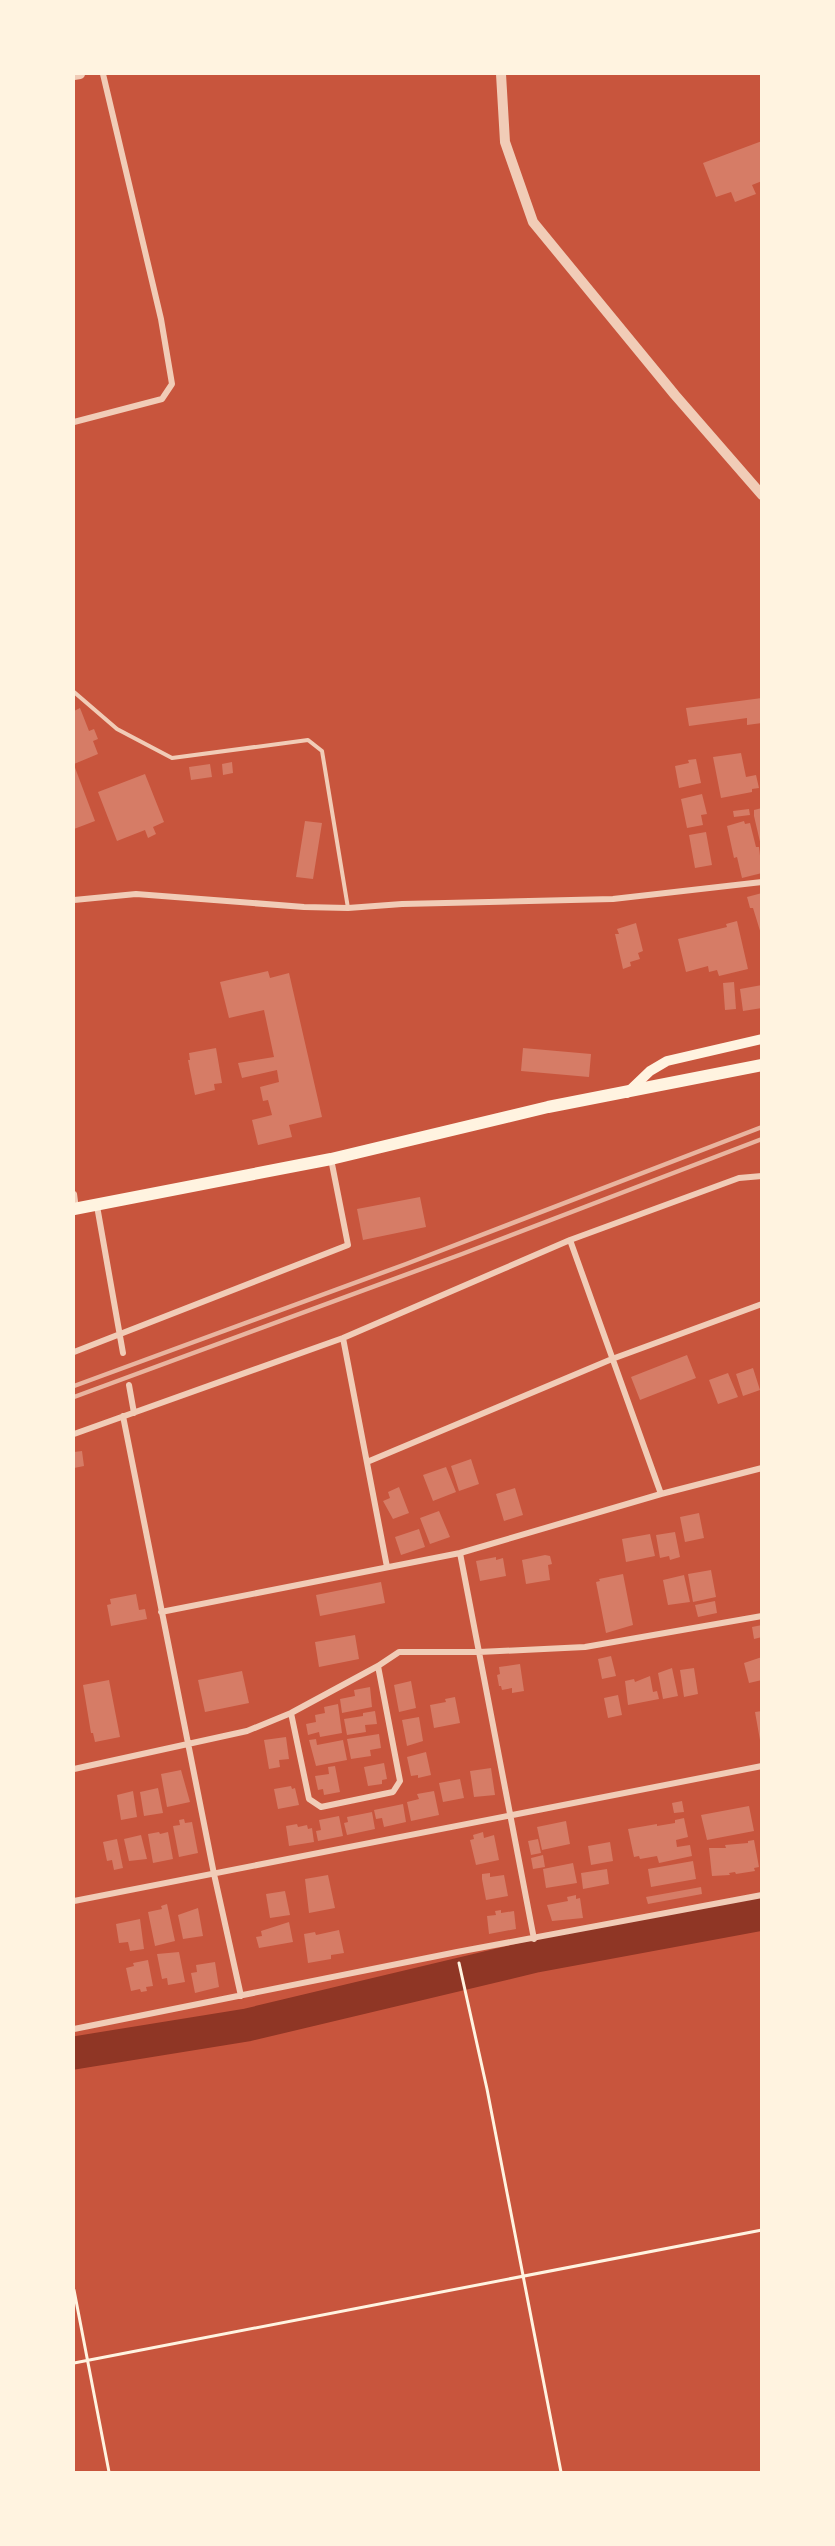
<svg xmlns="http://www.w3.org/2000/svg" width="835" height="2546" font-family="'Crimson Pro',serif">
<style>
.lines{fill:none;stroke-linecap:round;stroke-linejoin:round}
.river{stroke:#8f3625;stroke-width:33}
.building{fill:#d67c66}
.path{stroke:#fff3e0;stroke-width:3}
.service{stroke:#f1ccb7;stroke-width:4}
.minor{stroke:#f1ccb7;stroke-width:6}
.tertiary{stroke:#f1ccb7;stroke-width:10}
.secondary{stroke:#fff3e0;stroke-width:10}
.primary{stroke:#fff3e0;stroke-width:12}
.rail{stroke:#e9b49f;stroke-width:4.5}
</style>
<rect width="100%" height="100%" fill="#c8553d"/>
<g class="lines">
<!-- river -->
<path class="river" d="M74,2053l173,-28 289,-69 226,-42"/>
</g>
<!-- building -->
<path class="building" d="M762,141v40l-10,4 4,9 -21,8 -4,-10 -15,5 -13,-34z
M762,698v25l-15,2v-7l-58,8 -3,-18z
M80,708l9,23 5,-2 4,10 -5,2 5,13 -24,10v-53z
M741,753l5,24 10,-2 3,13 -7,1v3l-31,6 -8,-41z
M696,759l5,24 -22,5 -4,-22 14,-3 -1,-3z
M232,762l1,11 -10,2 -1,-11z
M210,764l2,13 -21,3 -2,-13z
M74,765l21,56 -21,8z
M145,774l19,48 -11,5 3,7 -8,4 -3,-8 -28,11 -19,-49z
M702,794l5,20 -6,1 2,10 -16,3 -6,-29z
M762,808v38h-1l-7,-30v-6z
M749,809l1,6 -16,2 -1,-6z
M305,821l17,2 -9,56 -17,-2z
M744,821l1,3 5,-1 6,24h3l3,26 -20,5 -5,-21 -3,1 -7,-32z
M706,832l6,33 -17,3 -6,-33z
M762,893v41h-1l-8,-26h-3l-3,-11z
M737,921l11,48 -29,7 -2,-6 -8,2 -1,-6 -22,6 -8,-33 49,-12 -1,-3z
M636,923l7,28 -5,2 2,6 -10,3 1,4 -8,3 -8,-35h4l-2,-5z
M268,971l2,7 19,-5 33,144 -33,8 3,12 -34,8 -6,-25 20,-5 -4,-15 -5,1 -3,-14 19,-5 -2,-12 -35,8 -4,-15 36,-6 -10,-47 -35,8 -9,-36z
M734,982l2,27 -11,1 -2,-27z
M762,985v23l-19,3 -3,-22z
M216,1048l6,35 -8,1 1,6 -20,5 -7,-35h2l-1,-7z
M523,1048l68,6 -2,23 -68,-6z
M420,1197l6,30 -63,13 -6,-31z
M687,1355l9,23 -56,22 -9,-23z
M753,1368l7,22 -17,6 -7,-22z
M728,1373l10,24 -20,7 -9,-24z
M82,1451l2,15 -10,2v-16z
M471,1459l8,25 -20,7 -8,-25z
M446,1467l10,25 -23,9 -10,-26z
M399,1487l10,26 -16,6 -10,-18 7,-3 -2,-6z
M515,1488l8,27 -19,6 -8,-27z
M439,1511l11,26 -20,7 -10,-26z
M699,1513l5,25 -19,4 -5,-25z
M419,1529l6,18 -24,8 -6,-18z
M675,1532l5,25 -10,3 -1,-4 -9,2 -4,-23z
M650,1534l5,22 -29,6 -4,-23z
M545,1555l5,1 2,8 -4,1 2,15 -24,4 -4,-24z
M496,1557v3l7,-2 3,18 -26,5 -4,-20z
M711,1570l5,27 -23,5 -5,-28z
M623,1574l10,51 -27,8 -10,-51 4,-1 -1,-2z
M684,1575l6,27 -22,3 -5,-25z
M381,1582l4,21 -65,13 -4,-21z
M136,1594l3,16 6,-1 2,10 -36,7 -4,-21 4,-1 -1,-5z
M715,1601l2,12 -19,4 -3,-12z
M762,1625v12l-8,2 -2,-12z
M355,1635l4,24 -40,8 -4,-25z
M611,1656l5,20 -14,3 -4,-20z
M762,1657v23l-13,3 -5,-20z
M520,1664l4,27 -12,2v-5l-10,2 -1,-4h-2l-2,-11 3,-1 -1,-7z
M672,1668l6,28 -15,3 -5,-26z
M694,1668l4,26 -14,3 -4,-27z
M242,1671l7,32 -44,9 -7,-32z
M650,1676l3,16 4,-1 2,8 -31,6 -3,-24 9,-2 1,3z
M109,1680l11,57 -25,5 -2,-9h-2l-8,-48z
M411,1681l5,27 -17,4 -5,-27z
M370,1687l2,20 -30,6 -2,-14 15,-3 -1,-6z
M618,1695l4,20 -14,3 -4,-20z
M455,1697l5,26 -26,5 -4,-23 16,-3 -1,-3z
M338,1704l4,29 -22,4 -1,-5 -11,3 -2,-11 10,-2 -1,-7 10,-2 -1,-6z
M375,1711l2,13 -12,1 1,7 -19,3 -3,-16 19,-3v-3z
M762,1711v29h-2l-5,-28z
M419,1717l4,24 -16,5 -5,-26z
M379,1734l2,14 -11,2 1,6 -20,3 -4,-20z
M286,1737l3,22 -10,1 1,7 -11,2 -5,-29z
M316,1739l1,6 26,-5 4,20 -31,6 -7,-26z
M426,1752l5,23 -13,3v-3l-7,1 -4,-19z
M384,1763l3,16 -5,1v4l-14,2 -4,-19z
M335,1766l5,26 -16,3 -1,-6 -5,1 -3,-14 14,-2 -1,-7z
M491,1768l4,27 -21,2 -4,-26z
M181,1770l9,32 -23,5 -6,-33z
M460,1779l4,19 -21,4 -4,-19z
M291,1786l1,3 3,-1 4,17 -21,4 -4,-20z
M158,1788l5,25 -19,3 -4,-24z
M133,1791l4,26 -16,3 -4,-25z
M434,1791l5,24 -28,6 -4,-19 12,-3 -2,-5z
M682,1801l2,11 -10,1 -2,-10z
M403,1804l3,18 -22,5 -2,-9 -6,1 -2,-9z
M749,1806l5,25 -47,9 -6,-25z
M372,1812l3,17 -28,6 -3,-12 4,-1 -1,-5z
M339,1816l4,20 -25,5 -2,-10 5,-1 -2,-10z
M684,1818l4,19 -12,3 1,7 13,-2 2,11 -33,7 -2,-7 -17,3 -1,-3 -5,1 -6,-28 29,-5v2l18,-3v-3z
M184,1819l1,4 7,-1 6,31 -19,4 -6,-31 7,-1 -1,-5z
M566,1821l4,23 -28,6 -5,-23z
M297,1824l1,3 9,-2 1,4 4,-1 2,14 -25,4 -3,-20z
M159,1832l1,2 8,-2 5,27 -20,4 -5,-29z
M483,1832l1,6 10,-3 5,25 -23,5 -6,-25 4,-1 -1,-4z
M141,1835l6,24 -18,2 -5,-22z
M117,1839l6,29 -9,2 -2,-10 -5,1 -4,-19z
M538,1839l3,14 -10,2 -3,-14z
M754,1840l5,27 -5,1 1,3 -19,3 -1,-2 -6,1 1,2 -18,1 -3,-28h17l-1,-3 23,-2v-2z
M610,1842l3,19 -22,4 -3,-19z
M543,1855l2,12 -12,2 -2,-11z
M693,1861l3,18 -45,8 -3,-18z
M573,1863l4,20 -31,5 -3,-19z
M607,1869l2,15 -26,5 -2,-16z
M490,1873v4l14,-2 4,21 -22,4 -4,-21v-5z
M328,1875l7,33 -26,5 -4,-34z
M701,1887l1,7 -54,10 -2,-7z
M285,1891l5,24 -20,3 -4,-24z
M576,1895v4l4,-1 3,20 -31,3 -5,-16 21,-4 -1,-4z
M167,1904l8,37 -20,5 -7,-34 14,-3 -1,-3z
M198,1908l5,28 -20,3 -5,-24z
M501,1910v3l13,-2 2,18 -27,5 -2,-18 9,-1 -1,-4z
M140,1919l4,30 -14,2 -2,-9 -9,1 -3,-19z
M289,1922l4,20 -34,6 -3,-11 6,-1 -1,-5z
M339,1930l5,23 -13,2v4l-23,4 -4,-29 11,-2 1,3z
M179,1952l6,30 -17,3 -1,-7 -5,1 -5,-25z
M148,1960l5,26 -7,1 1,4 -6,1 -1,-3 -9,2 -5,-23 8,-2 -1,-3z
M215,1962l4,25 -24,6 -4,-20 6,-1 -1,-7z"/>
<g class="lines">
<!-- path -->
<path class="path" d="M459,1963l28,126 74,383
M74,2290l35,182
M74,2363l688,-133"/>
<!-- service -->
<path class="service" d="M74,692l43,37 55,29 136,-18 14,11 26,157"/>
<!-- minor -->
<path class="minor" d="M74,422l88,-23 10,-15 -11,-65 -58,-245
M74,900l62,-6 168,13 44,1 54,-4 211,-5 149,-17
M74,1194l2,15
M97,1206l26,147
M570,1240l91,254
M343,1338l44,229
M74,1352l274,-107 -17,-86
M129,1385l5,28
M123,1416l91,458 27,122
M74,1434l269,-96 227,-98 169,-62 23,-2
M367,1462l245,-103 150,-55
M460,1553l74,386
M161,1612l299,-59 201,-59 101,-26
M291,1713l18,86 12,8 72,-15 7,-11 -22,-115
M74,1769l173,-38 44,-18 87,-47 21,-14h80l106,-5 177,-31
M74,1901l688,-135
M74,2029l383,-77 305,-57"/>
<!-- tertiary -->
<path class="tertiary" d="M501,74l4,68 28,80 142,173 87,100
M74,75l6,-1"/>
<!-- secondary -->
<path class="secondary" d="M627,1093l23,-22 17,-10 95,-22"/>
<!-- primary -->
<path class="primary" d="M74,1209l257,-50 217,-52 214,-42"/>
<!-- rail -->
<path class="rail" d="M74,1386l332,-122 356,-137
M74,1397l388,-143 300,-115"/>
</g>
<!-- border -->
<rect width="835" height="2546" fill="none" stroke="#fff3e0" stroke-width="150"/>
</svg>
